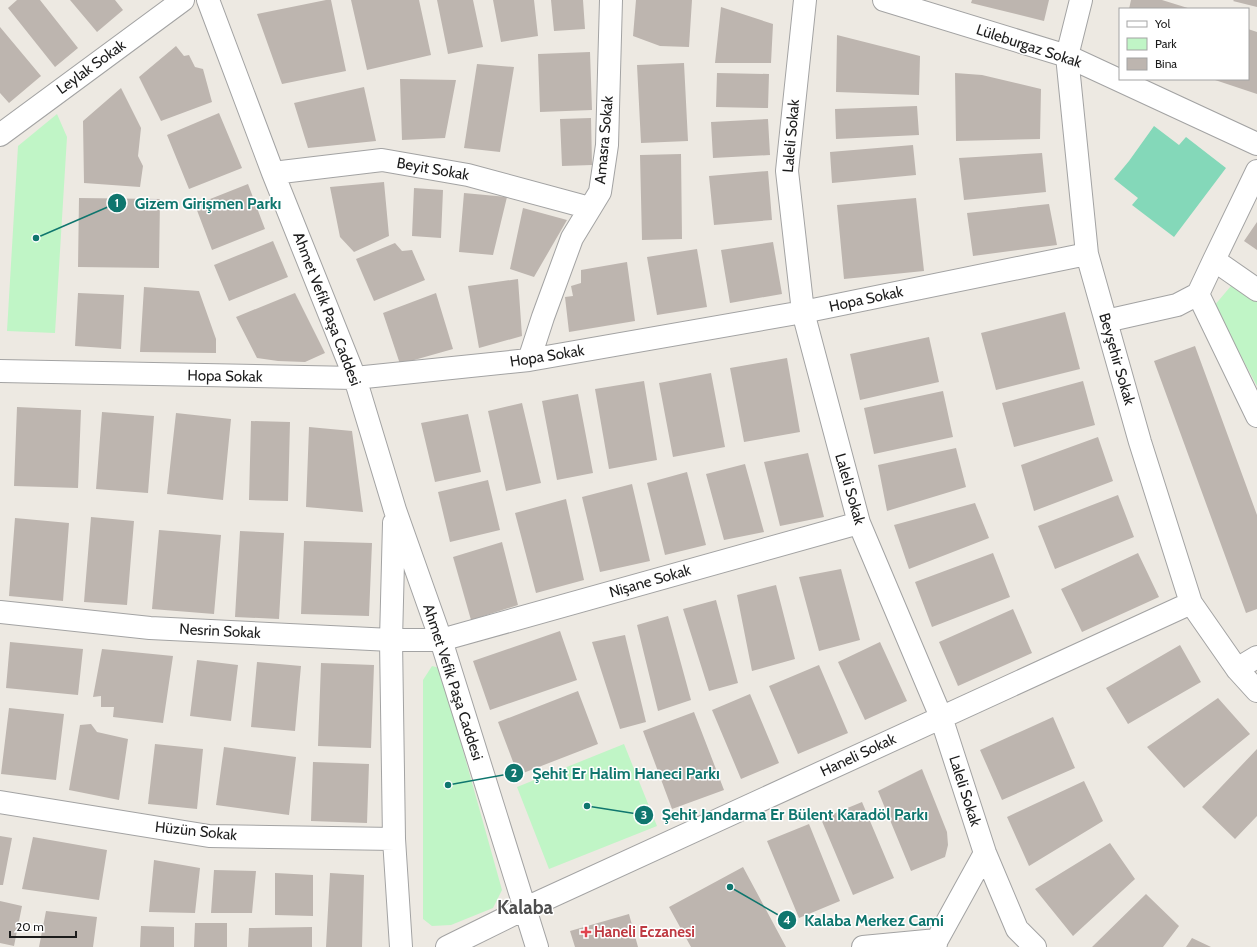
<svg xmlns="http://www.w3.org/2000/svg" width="1257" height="947" font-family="Cabin,sans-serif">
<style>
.park{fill:#c0f5c6}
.pitch{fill:#84d8b9}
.building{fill:#bdb5af}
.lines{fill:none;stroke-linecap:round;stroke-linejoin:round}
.minor-casing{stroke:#a3a3a3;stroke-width:24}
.minor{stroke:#fff;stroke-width:22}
.health-dot{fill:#e0444e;stroke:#fff;stroke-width:1.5}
.labels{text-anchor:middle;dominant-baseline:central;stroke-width:3;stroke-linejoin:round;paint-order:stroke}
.street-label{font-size:15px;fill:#1c1c1c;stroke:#fff}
.health-label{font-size:15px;font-weight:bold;fill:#be3a42;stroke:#fff;text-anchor:start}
.district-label{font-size:19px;font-weight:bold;fill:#4f4f4f;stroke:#fff}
.leader{fill:none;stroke:#0f766e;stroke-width:1.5}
.callout-dot{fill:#0f766e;stroke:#fff;stroke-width:1.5}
.mark-label{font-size:12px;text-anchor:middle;font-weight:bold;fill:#fff}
.callout-label{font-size:16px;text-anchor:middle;font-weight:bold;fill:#0f766e;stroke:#fff;stroke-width:3;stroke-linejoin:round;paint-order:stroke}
</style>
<rect width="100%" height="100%" fill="#ede9e2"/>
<!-- park -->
<path class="park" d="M57,114l10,23 -12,196 -48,-2 11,-185z
M1236,280l21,14v92l-43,-80z
M432,666l8,2 62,222 -9,18 -42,17 -19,1 -9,-7v-239z
M624,744l33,82 -108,43 -32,-82z"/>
<!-- pitch -->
<path class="pitch" d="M1154,126l25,19 7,-8 40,31 -52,69 -42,-32 6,-7 -24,-19 15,-18z"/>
<!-- building -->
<path class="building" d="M17,0h23l38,48 -23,19 -47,-59z
M70,0h45l8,10 -26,22z
M326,0h5l15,71 -64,13 -25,-70z
M351,0h68l12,55 -64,15z
M437,0h36l10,47 -35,7z
M493,0h41l4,36 -37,6z
M551,0h32l2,29 -31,2z
M636,0h56l-3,47 -29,-1 -27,-10z
M972,0h77l-5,21 -73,-18z
M1131,0h31l29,9h-62z
M1234,0h23v7l-24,-6z
M721,7l52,17 -2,39h-56z
M0,27l41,49 -32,27 -9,-10z
M1248,29l9,3v62l-45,-15h36z
M837,35l83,21 -1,39 -83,-3z
M176,46l8,10 5,-1 6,12 8,2 9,33 -51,19 -22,-44z
M590,52l2,58 -52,2 -2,-58z
M684,63l4,78 -47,2 -4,-78z
M477,64l37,3 -14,85 -36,-4z
M717,73l52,1 -1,34 -52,-1z
M955,73l27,2 59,14 -1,50 -84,2z
M400,79l56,1 -11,58 -43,2z
M364,87l12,54 -68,7 -14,-45z
M121,88l20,40 -3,28 5,10 -3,21 -56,-4 -1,-62z
M917,106l2,29 -83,4 -1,-30z
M219,113l23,55 -53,21 -22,-54z
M591,118l1,47 -30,1 -2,-47z
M768,119l2,36 -57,3 -2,-36z
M913,145l3,30 -84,8 -2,-31z
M1042,153l4,39 -82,8 -5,-42z
M681,154l1,85 -40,1 -2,-85z
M768,171l4,49 -58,5 -5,-49z
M384,182l5,54 -35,16 -14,-15 -10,-50z
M248,184l17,45 -53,21 -17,-45z
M414,188l29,2 -2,48 -29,-2z
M464,193l43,4 -14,58 -34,-3z
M79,198l81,1 -1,69 -81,-1z
M916,198l8,73 -80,8 -7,-74z
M1049,204l8,41 -84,11 -6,-43z
M523,208l44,12 -33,57 -24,-8z
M1257,222v28l-13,-9z
M273,241l15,36 -59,24 -15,-36z
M773,242l9,52 -52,9 -9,-53z
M395,243l7,8 10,-1 13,30 -51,21 -18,-42z
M697,249l10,58 -50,8 -10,-58z
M627,262l8,59 -66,11 -4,-35 8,-1 -2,-10 10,-3v-13z
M518,279l4,57 -43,12 -11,-62z
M144,287l55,4 17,48v14l-76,-1z
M78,293l46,2 -3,54 -46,-3z
M295,293l30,60 -20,9 -27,-1 -21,-3 -21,-41z
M436,293l17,56 -53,15 -17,-51z
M1065,312l15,57 -84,21 -15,-57z
M929,337l10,45 -79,18 -10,-46z
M1195,346l62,169v94l-11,4 -92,-252z
M787,358l13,74 -56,10 -14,-74z
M711,373l14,74 -52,10 -14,-74z
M644,381l13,79 -48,9 -14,-80z
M1083,381l12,44 -81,22 -12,-44z
M943,391l10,46 -79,17 -10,-46z
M578,394l15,79 -36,7 -15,-79z
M522,403l19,80 -35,8 -18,-80z
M17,407l64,3 -3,78 -64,-2z
M102,412l52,4 -6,77 -52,-4z
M176,413l55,6 -8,81 -56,-6z
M468,414l13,58 -46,10 -14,-59z
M251,421l39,1 -2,79 -39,-1z
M309,427l43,4 11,81 -57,-5z
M1098,437l15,44 -79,30 -13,-46z
M956,448l10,39 -79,24 -9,-46z
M808,453l16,64 -44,9 -16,-64z
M745,464l19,68 -40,8 -18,-66z
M687,472l19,73 -41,10 -18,-72z
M488,480l12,50 -50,12 -12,-50z
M632,484l18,77 -50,11 -18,-75z
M1118,495l16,42 -79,32 -17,-43z
M566,499l18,81 -48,13 -21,-80z
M975,503l14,35 -80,31 -15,-44z
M91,517l43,4 -7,84 -43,-3z
M15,518l54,5 -6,78 -54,-5z
M159,530l62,5 -7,79 -62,-5z
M240,531l44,2 -5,86 -44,-2z
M304,541l68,2 -3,73 -68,-2z
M502,542l16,63 -47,15 -18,-63z
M993,553l17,44 -78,30 -17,-45z
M1138,553l21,44 -77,35 -21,-43z
M841,569l19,71 -41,11 -20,-74z
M776,585l19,74 -43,12 -15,-76z
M716,600l22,83 -29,8 -26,-82z
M1013,609l19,44 -74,33 -19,-44z
M668,616l23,84 -33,11 -21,-86z
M560,631l17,49 -87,30 -17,-49z
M625,635l21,87 -26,7 -28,-87z
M10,642l73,7 -5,46 -72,-7z
M880,642l27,59 -42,19 -27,-58z
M1180,645l21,37 -73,42 -22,-36z
M102,649l71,7 -10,67 -50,-6 1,-10h-13v-11l-8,1z
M197,660l41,5 -7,56 -41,-5z
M257,662l44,4 -6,65 -44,-4z
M321,663l53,2 -3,83 -53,-2z
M819,665l29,68 -50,21 -29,-68z
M578,691l20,53 -80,31 -20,-53z
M750,694l29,69 -38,16 -29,-69z
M1218,698l32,36 -66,54 -37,-41z
M9,708l55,6 -8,66 -55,-6z
M694,712l30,78 -52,19 -29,-78z
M1053,717l22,51 -73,32 -22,-50z
M91,724l6,8 31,7 -9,61 -50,-10 11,-65z
M155,744l48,5 -6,60 -49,-5z
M224,747l72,10 -7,58 -73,-10z
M1257,749v67l-22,23 -33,-32z
M313,762l56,2 -2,59 -56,-2z
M922,769l25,63 1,13 -3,12 -34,14 -33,-80z
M1084,781l19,40 -74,45 -22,-49z
M862,802l32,76 -41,17 -32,-76z
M809,824l31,77 -41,17 -32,-77z
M0,836l12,2 -9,47h-3z
M33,837l74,13 -8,50 -77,-11z
M1110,843l25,36 -62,57 -38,-47z
M154,860l46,8 -5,45 -46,-1z
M743,867l43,80h-95l-22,-40z
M214,870l42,1 -4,42h-41z
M275,873l38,2v41l-38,-1z
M330,873l34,2 -2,72h-36z
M1146,894l33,32 -16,21h-71z
M0,901l22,5 -8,40 -14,-3z
M46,911l51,6 -4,30h-54z
M629,914l9,33h-63l-5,-16z
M195,923h32v24h-33z
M141,926l33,1v20h-34z
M312,927v20h-64l1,-19z
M1192,938l19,9h-25z"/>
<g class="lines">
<!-- minor casing -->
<g class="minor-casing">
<path id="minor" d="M208,0l65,173 82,205 40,132 46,130 96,307
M805,0l-18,171 16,141 56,211 82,194 44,136 32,76 18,18
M884,0l183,56 190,88
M1081,0l-14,56 20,198 53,188 51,161 46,66 20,22
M0,135l183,-135
M273,173l109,-13 86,15 122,33
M1214,260l43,30
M1198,294l59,122
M1106,321l71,-16 21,-11 16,-34 43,-89
M529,360l14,-43 29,-79 28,-46 7,-47 4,-145
M0,371l355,7 174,-18 274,-48 284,-58
M394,523l-3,117 3,199 7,108
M0,612l150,16 241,12h50l418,-117
M1237,669l20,-12
M0,802l209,34 185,3
M447,947l79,-39 665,-305
M863,947l74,-7
M935,947l2,-7 48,-87"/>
</g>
<!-- minor -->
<use href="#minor" class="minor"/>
</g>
<!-- markers -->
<path class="health-dot" d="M584 926h4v4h4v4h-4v4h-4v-4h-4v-4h4z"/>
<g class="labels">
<!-- street labels -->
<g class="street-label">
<text transform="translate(1029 46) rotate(18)">Lüleburgaz Sokak</text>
<text transform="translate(91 67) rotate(-36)">Leylak Sokak</text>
<text transform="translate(791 136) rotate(-85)">Laleli Sokak</text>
<text transform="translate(604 140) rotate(-85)">Amasra Sokak</text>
<text transform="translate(433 169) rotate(10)">Beyit Sokak</text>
<text transform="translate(866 299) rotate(-12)">Hopa Sokak</text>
<text transform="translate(327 309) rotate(69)">Ahmet Vefik Paşa Caddesi</text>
<text transform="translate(547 356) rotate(-9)">Hopa Sokak</text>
<text transform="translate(1117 359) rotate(74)">Beyşehir Sokak</text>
<text transform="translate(225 376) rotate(1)">Hopa Sokak</text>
<text transform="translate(850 489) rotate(74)">Laleli Sokak</text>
<text transform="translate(650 581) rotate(-16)">Nişane Sokak</text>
<text transform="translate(220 631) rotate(3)">Nesrin Sokak</text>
<text transform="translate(453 682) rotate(72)">Ahmet Vefik Paşa Caddesi</text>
<text transform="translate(858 755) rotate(-25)">Haneli Sokak</text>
<text transform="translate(965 791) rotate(72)">Laleli Sokak</text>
<text transform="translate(196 831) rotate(6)">Hüzün Sokak</text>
</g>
<!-- health labels -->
<g class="health-label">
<text x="594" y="932">Haneli Eczanesi</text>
</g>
<!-- district labels -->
<g class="district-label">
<text x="525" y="907">Kalaba</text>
</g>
</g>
<!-- callouts -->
<path class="leader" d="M36 238L117 203M448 785L514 773M587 806L644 815M730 887L787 920"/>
<g class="callout-dot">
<circle cx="36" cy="238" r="4"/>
<circle cx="448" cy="785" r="4"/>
<circle cx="587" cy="806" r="4"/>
<circle cx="730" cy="887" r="4"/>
<circle cx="117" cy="203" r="10"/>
<circle cx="514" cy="773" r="10"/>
<circle cx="644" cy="815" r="10"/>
<circle cx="787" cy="920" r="10"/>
</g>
<g class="mark-label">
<text x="117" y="207">1</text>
<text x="514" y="777">2</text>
<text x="644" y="819">3</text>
<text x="787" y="924">4</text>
</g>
<g class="callout-label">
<text x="208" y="209">Gizem Girişmen Parkı</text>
<text x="626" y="779">Şehit Er Halim Haneci Parkı</text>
<text x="795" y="820">Şehit Jandarma Er Bülent Karadöl Parkı</text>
<text x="874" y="926">Kalaba Merkez Cami</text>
</g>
<!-- legend -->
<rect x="1119" y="8" width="130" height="72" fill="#ffffff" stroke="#a4a4a4"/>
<rect x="1127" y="21" width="20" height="6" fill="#ffffff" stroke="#a4a4a4"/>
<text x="1155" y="28" font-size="12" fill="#1c1c1c">Yol</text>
<rect x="1127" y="38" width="20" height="12" fill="#c0f5c6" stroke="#a4a4a4"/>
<text x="1155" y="48" font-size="12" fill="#1c1c1c">Park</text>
<rect x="1127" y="58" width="20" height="12" fill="#bdb5af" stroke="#a4a4a4"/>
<text x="1155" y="68" font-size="12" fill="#1c1c1c">Bina</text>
<!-- scale -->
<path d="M10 931v6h66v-6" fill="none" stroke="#1c1c1c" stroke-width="2"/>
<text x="16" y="931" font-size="12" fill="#1c1c1c" stroke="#ffffff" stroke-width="3" paint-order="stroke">20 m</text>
</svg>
